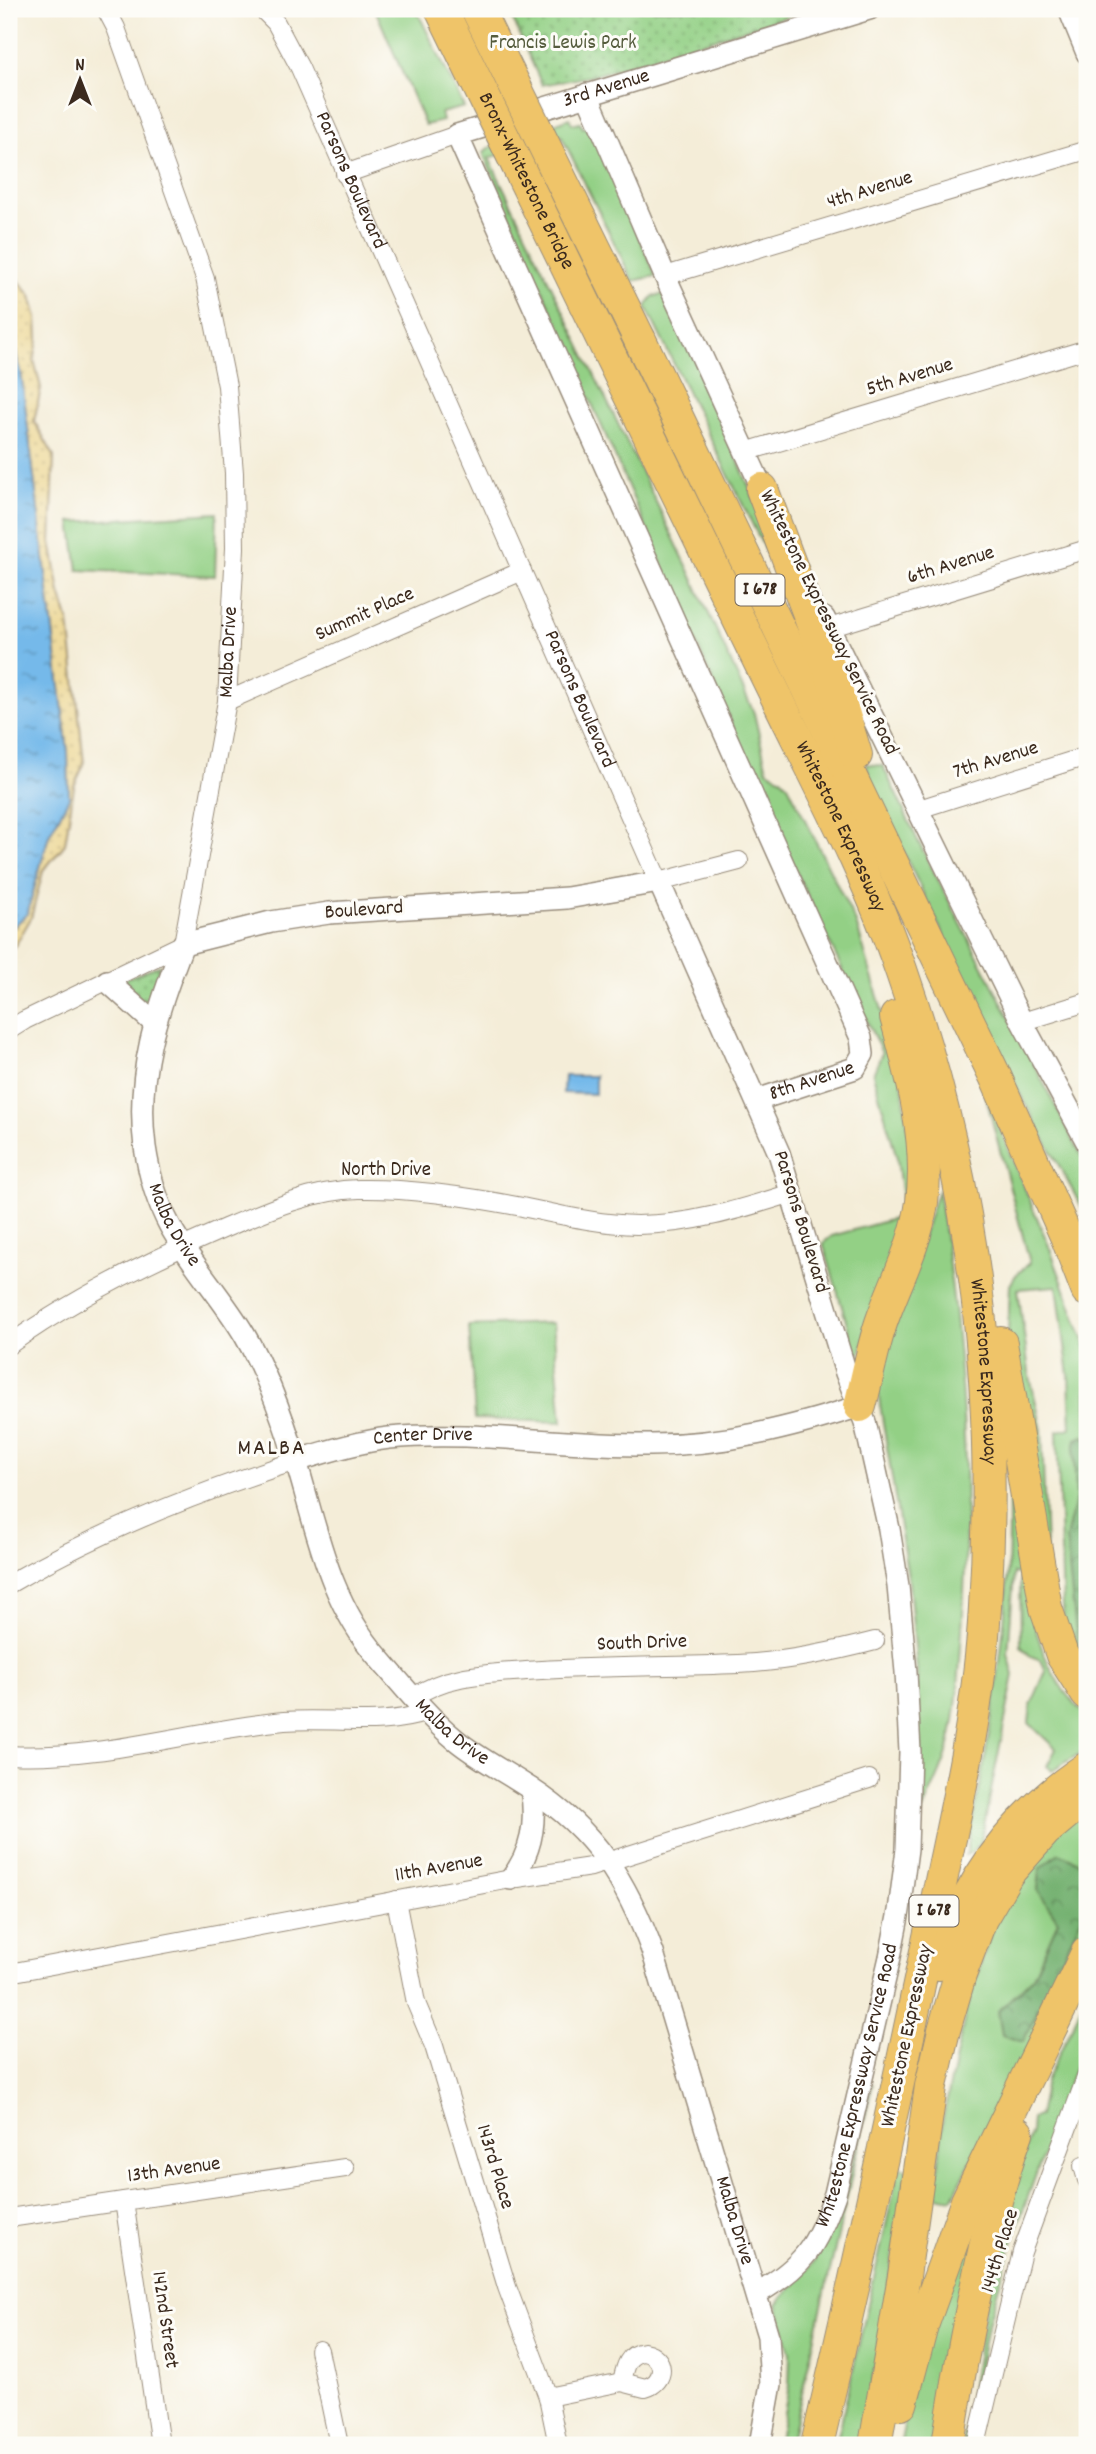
<svg xmlns="http://www.w3.org/2000/svg" width="1096" height="2454" font-family="Dekko,sans-serif">
<style>
.green{fill:#93d085;stroke:#677d52;stroke-width:2}
.forest{fill:url(#forest-crowns);stroke:#586e48;stroke-width:2}
.sand{fill:url(#sand-dots);stroke:#94825e;stroke-width:2}
.park{fill:url(#park-dots);stroke:#677d52;stroke-width:2}
.water{fill:url(#water-ripples);stroke:#587284;stroke-width:2}
.lines{fill:none;stroke-linecap:round;stroke-linejoin:round}
.minor-casing{stroke:#988c7b;stroke-width:20}
.tertiary-casing{stroke:#988c7b;stroke-width:24}
.motorway-casing{stroke:#988c7b;stroke-width:34}
.minor{stroke:#fff;stroke-width:18}
.tertiary{stroke:#fff;stroke-width:21}
.motorway{stroke:#efc469;stroke-width:32}
.motorway-bridge-casing{stroke:#988c7b;stroke-width:34;stroke-linecap:butt}
.motorway-bridge{stroke:#efc469;stroke-width:32}
.labels{text-anchor:middle;dominant-baseline:central;stroke-width:6;stroke-linejoin:round;paint-order:stroke}
.shield{fill:#fdfcf7;stroke:#75695f;stroke-width:2}
.shield-label{font-size:19px;font-weight:bold;fill:#3b2a1e}
.park-label{font-size:21px;fill:#555c3d;stroke:#fdfcf7}
.street-label{font-size:21px;fill:#3b2a1e;stroke:#fdfcf7}
.neighbourhood-label{font-size:23px;letter-spacing:2px;fill:#3b2a1e;stroke:#fdfcf7}
</style>
<defs>
<pattern id="forest-crowns" width="20" height="18" patternUnits="userSpaceOnUse" patternTransform="scale(1.75)"><rect width="20" height="18" fill="#76b272"/><path d="M2 6a3 3 0 1 1 6 0M12 15a3 3 0 1 1 6 0" fill="none" stroke="#62915d"/></pattern>
<pattern id="sand-dots" width="8" height="8" patternUnits="userSpaceOnUse" patternTransform="scale(1.75)"><rect width="8" height="8" fill="#eeda9e"/><path d="M2 2h.1M6 6h.1" fill="none" stroke="#cdbb88" stroke-width="1.8" stroke-linecap="round"/></pattern>
<pattern id="park-dots" width="8" height="8" patternUnits="userSpaceOnUse" patternTransform="scale(1.75)"><rect width="8" height="8" fill="#93d085"/><path d="M2 2h.1M6 6h.1" fill="none" stroke="#79a96c" stroke-width="1.8" stroke-linecap="round"/></pattern>
<pattern id="water-ripples" width="26" height="14" patternUnits="userSpaceOnUse" patternTransform="scale(1.75)"><rect width="26" height="14" fill="#74b9ea"/><path d="M2 4q2-2 4 0t4 0M15 11q2-2 4 0t4 0" fill="none" stroke="#6097bd"/></pattern>
</defs>
<rect width="100%" height="100%" fill="#fdfcf7"/>
<filter id="ink" filterUnits="userSpaceOnUse"><feTurbulence type="fractalNoise" baseFrequency=".0143" numOctaves="2"/><feDisplacementMap in="SourceGraphic" scale="14" xChannelSelector="R" yChannelSelector="G"/><feConvolveMatrix kernelMatrix="1 2 1 2 8 2 1 2 1" color-interpolation-filters="sRGB"/></filter>
<filter id="wash" filterUnits="userSpaceOnUse"><feTurbulence type="fractalNoise" baseFrequency=".00686" numOctaves="4" result="noise"/><feDisplacementMap in="SourceGraphic" scale="28" xChannelSelector="R" yChannelSelector="G"/><feGaussianBlur stdDeviation="1.57" result="paint"/><feColorMatrix in="noise" values="0 0 0 0 0 0 0 0 0 0 0 0 0 0 0 0 0 1.4 0 .05"/><feComposite in="paint" operator="in"/></filter>
<g filter="url(#wash)">
<rect width="100%" height="100%" fill="#f4edd8"/>
<!-- green -->
<path class="green" d="M375,9h41l48,98 -23,6 2,8 -18,4z
M570,118l2,6 8,-2 3,6 8,-2 65,150 -23,5 -72,-146 -72,23 199,410 66,145 13,57 13,7 8,8 68,138 45,151 14,112 -55,168 -5,-3 -32,-108 9,-7 72,-20 -7,-58 -24,-84 9,-21 -85,-179 -313,-718v-4l4,-4z
M662,294l9,8 85,201 32,94 -142,-290 6,-10z
M217,513l-2,63 -137,-6 -7,-48z
M866,764l17,2 35,75 169,326v50l-69,-127 -144,-299z
M985,1094l64,152 38,104v329l-23,-43 -7,-205 14,-3 -2,-53 -12,-89 -39,3 11,83 13,58 5,156 -39,-254 2,-47 6,-10 14,-12z
M938,1190c24,146 34,292 24,440 -3,41 -4,86 -16,126 -6,19 -16,37 -23,54l-6,-64v-77l-8,-86 -31,-191 2,-26z
M553,1323l9,99 -87,-3 -6,-93z
M1012,1498c12,71 16,169 75,218l-2,3 2,2v28l-35,22 -5,-5 9,-17 -27,-26 2,-18 15,-34 -5,-11 -11,-4 -9,-10 -1,-72 -6,-1 -6,81 6,21 -33,166 -10,12 -5,2c24,-116 45,-231 43,-350z
M1087,1806v123l-135,270 -16,-3 7,-78 22,-102 31,-101 40,-67z
M1087,1995v38l-74,205 -27,92 -18,103 -3,12h-3l39,-231 30,-82 1,-14 7,-2 7,-35z
M873,2083l-83,362h-12l11,-59 1,-33 -13,-49 37,-42 26,-53z
M899,2168l8,1 -45,276h-26z
M983,2207l-46,238h-37l15,-70 23,-71z"/>
<!-- forest -->
<path class="forest" d="M1084,1436l3,5v224l-10,-22 -11,-105 10,-40 -2,-46 2,-13z
M1059,1853l28,13v40l-64,136 -21,-7 -4,-24 35,-34 25,-56 -20,-31 2,-21z"/>
<!-- sand -->
<path class="sand" d="M9,269l22,27 6,22 1,22 -4,20 7,28 -7,33 20,35 -3,86 9,51 9,29 15,142 -10,22 -9,58 -22,27 -12,47 -15,26 -7,8v-21l18,-17 22,-79 20,-38 -1,-45 -47,-380 -12,-43z"/>
<!-- park -->
<path class="park" d="M508,9h304l-220,67 -50,9z
M160,965l-9,32 -7,4 -20,-15 3,-8z"/>
<!-- water -->
<path class="water" d="M9,329l12,43 47,380 1,46 -20,37 -22,79 -18,17z
M564,1076h31v18l-32,-1z"/>
</g>
<g filter="url(#ink)">
<g class="lines">
<!-- minor casing -->
<g class="minor-casing">
<g id="minor">
<path id="s1" d="M262,9l14,14 24,45 359,814 80,-21"/>
<path d="M345,174l112,-39"/>
<path d="M665,276l422,-126"/>
<path d="M745,452l342,-103"/>
<path d="M829,628l258,-79"/>
<path d="M227,701l295,-130"/>
<path d="M919,809l168,-53"/>
<path d="M1022,1022l65,-20"/>
<path id="s2" d="M9,1030l16,-10 158,-76 44,-243 8,-153 -1,-75 -7,-87 -22,-108 -89,-250 -10,-19"/>
<path d="M9,1345c65,-47 140,-84 214,-116 42,-18 89,-39 136,-40 53,-1 106,7 158,17 40,8 79,18 120,19 54,0 104,-16 155,-32"/>
<path d="M9,1584c91,-53 187,-91 287,-123"/>
<path d="M414,1697c33,-23 73,-23 112,-26 71,-5 142,-4 212,-7 47,-2 91,-11 137,-23"/>
<path d="M9,1755c92,5 183,-25 275,-34 47,-4 98,7 143,-9"/>
<path d="M396,1900l20,103 18,43 73,241 41,110 10,48"/>
<path d="M9,1973l502,-94 80,-12 278,-88"/>
<path d="M1083,2166l4,14"/>
<path d="M124,2201l36,244"/>
<path d="M9,2218l336,-50"/>
<path d="M319,2350l20,95"/>
<path d="M644,2352c22,4 23,30 1,36l-23,-6c3,-14 5,-28 22,-30z"/>
<path d="M548,2397l74,-15"/>
<path d="M976,2445l46,-193 65,-177"/>
</g>
</g>
<!-- tertiary casing -->
<g class="tertiary-casing">
<g id="tertiary">
<path d="M1069,9l18,44"/>
<path d="M587,94l78,182 103,225"/>
<path d="M824,618l198,404 65,120"/>
<path d="M107,981l48,43"/>
<path id="s3" d="M757,1100l98,-32 8,-14 -2,-16 -404,-903 412,-126"/>
<path id="s4" d="M296,1461c31,-10 61,-19 93,-23 87,-8 175,8 262,7 73,0 140,-17 209,-39"/>
<path d="M511,1879c21,-27 26,-56 20,-90"/>
<path id="s5" d="M756,2294c48,-28 61,-48 79,-100l55,-237 9,-46 8,-62 3,-97 -4,-80 -8,-86 -9,-57 -24,-107 -19,-49 -67,-220 -120,-271 -92,16 -238,15 -58,9 -88,22c-26,67 -48,129 -38,203 4,27 12,55 25,79 21,38 52,71 74,108 23,39 39,84 52,127 21,69 33,140 82,196 25,29 49,59 78,83 23,19 50,32 75,49 65,42 96,93 122,164l115,383 3,48 -11,61"/>
</g>
</g>
<!-- motorway casing -->
<g class="motorway-casing">
<g id="motorway">
<path d="M640,340l355,736 72,162 20,52"/>
<path id="s6" d="M610,355c58,119 115,237 173,355 42,85 87,170 118,260 73,210 98,414 84,637 -6,113 -34,224 -57,335 -35,168 -72,336 -111,503"/>
<path d="M762,489l70,187 24,79"/>
<path d="M1001,1343l45,265 16,47 25,39"/>
<path d="M860,1406c7,-27 12,-56 21,-83 14,-41 35,-77 41,-121 8,-62 -10,-126 -26,-185"/>
<path d="M940,1964c27,-81 75,-149 147,-196"/>
<path d="M901,2404l21,-78 45,-125 120,-248"/>
<path d="M875,2445l29,-169 27,-190 13,-56 16,-55 21,-56 27,-46 37,-42 42,-35"/>
<path d="M948,2445c7,-49 16,-98 26,-147 12,-56 23,-111 43,-165"/>
</g>
</g>
<!-- minor -->
<use href="#minor" class="minor"/>
<!-- tertiary -->
<use href="#tertiary" class="tertiary"/>
<!-- motorway -->
<use href="#motorway" class="motorway"/>
<!-- motorway-bridge casing -->
<g class="motorway-bridge-casing">
<g id="motorway-bridge">
<path id="s7" d="M441,9l169,346"/>
<path d="M477,9l163,331"/>
</g>
</g>
<!-- motorway-bridge -->
<use href="#motorway-bridge" class="motorway-bridge"/>
</g>
</g>
<g class="labels">
<!-- shield labels -->
<g class="shield">
<rect x="735.5" y="574.5" width="49" height="31" rx="5"/>
<rect x="909.5" y="1895.5" width="49" height="31" rx="5"/>
</g>
<g class="shield-label">
<text x="760" y="590">I 678</text>
<text x="934" y="1911">I 678</text>
</g>
<!-- park labels -->
<g class="park-label">
<text x="563" y="44">Francis Lewis Park</text>
</g>
<!-- street labels -->
<g class="street-label">
<text stroke="none"><textPath href="#s3" startOffset="1281">3rd Avenue</textPath></text>
<text stroke="none"><textPath href="#s1" startOffset="194">Parsons Boulevard</textPath></text>
<text stroke="none"><textPath href="#s7" startOffset="192">Bronx-Whitestone Bridge</textPath></text>
<text transform="translate(870 191) rotate(-17)">4th Avenue</text>
<text transform="translate(910 378) rotate(-17)">5th Avenue</text>
<text transform="translate(951 566) rotate(-17)">6th Avenue</text>
<text transform="translate(365 615) rotate(-24)">Summit Place</text>
<text transform="translate(828 623) rotate(64)">Whitestone Expressway Service Road</text>
<text stroke="none"><textPath href="#s2" startOffset="490">Malba Drive</textPath></text>
<text stroke="none"><textPath href="#s1" startOffset="761">Parsons Boulevard</textPath></text>
<text transform="translate(996 761) rotate(-17)">7th Avenue</text>
<text stroke="none"><textPath href="#s6" startOffset="525">Whitestone Expressway</textPath></text>
<text transform="translate(364 911) rotate(-4)">Boulevard</text>
<text stroke="none"><textPath href="#s3" startOffset="58">8th Avenue</textPath></text>
<text x="386" y="1171">North Drive</text>
<text transform="translate(800 1222) rotate(73)">Parsons Boulevard</text>
<text stroke="none"><textPath href="#s5" startOffset="2268">Malba Drive</textPath></text>
<text stroke="none"><textPath href="#s6" startOffset="1092">Whitestone Expressway</textPath></text>
<text stroke="none"><textPath href="#s4" startOffset="130">Center Drive</textPath></text>
<text transform="translate(642 1644) rotate(-2)">South Drive</text>
<text stroke="none"><textPath href="#s5" startOffset="2856">Malba Drive</textPath></text>
<text transform="translate(439 1869) rotate(-10)">11th Avenue</text>
<text transform="translate(908 2036) rotate(-78)">Whitestone Expressway</text>
<text stroke="none"><textPath href="#s5" startOffset="242">Whitestone Expressway Service Road</textPath></text>
<text transform="translate(494 2167) rotate(73)">143rd Place</text>
<text transform="translate(174 2171) rotate(-8)">13th Avenue</text>
<text stroke="none"><textPath href="#s5" startOffset="3442">Malba Drive</textPath></text>
<text transform="translate(1001 2251) rotate(-73)">144th Place</text>
<text transform="translate(164 2320) rotate(82)">142nd Street</text>
</g>
<!-- neighbourhood labels -->
<g class="neighbourhood-label">
<text x="272" y="1449">MALBA</text>
</g>
</g>
<!-- margin -->
<rect width="1096" height="2454" fill="none" stroke="#fdfcf7" stroke-width="35"/>
<!-- north arrow -->
<g transform="translate(80 80)" stroke="#fdfcf7" stroke-width="5" paint-order="stroke">
<path d="M0-5L12 26L0 18L-12 26Z" fill="#3b2a1e"/>
<text y="-10" font-size="19" font-weight="bold" text-anchor="middle" fill="#3b2a1e">N</text>
</g>
</svg>
